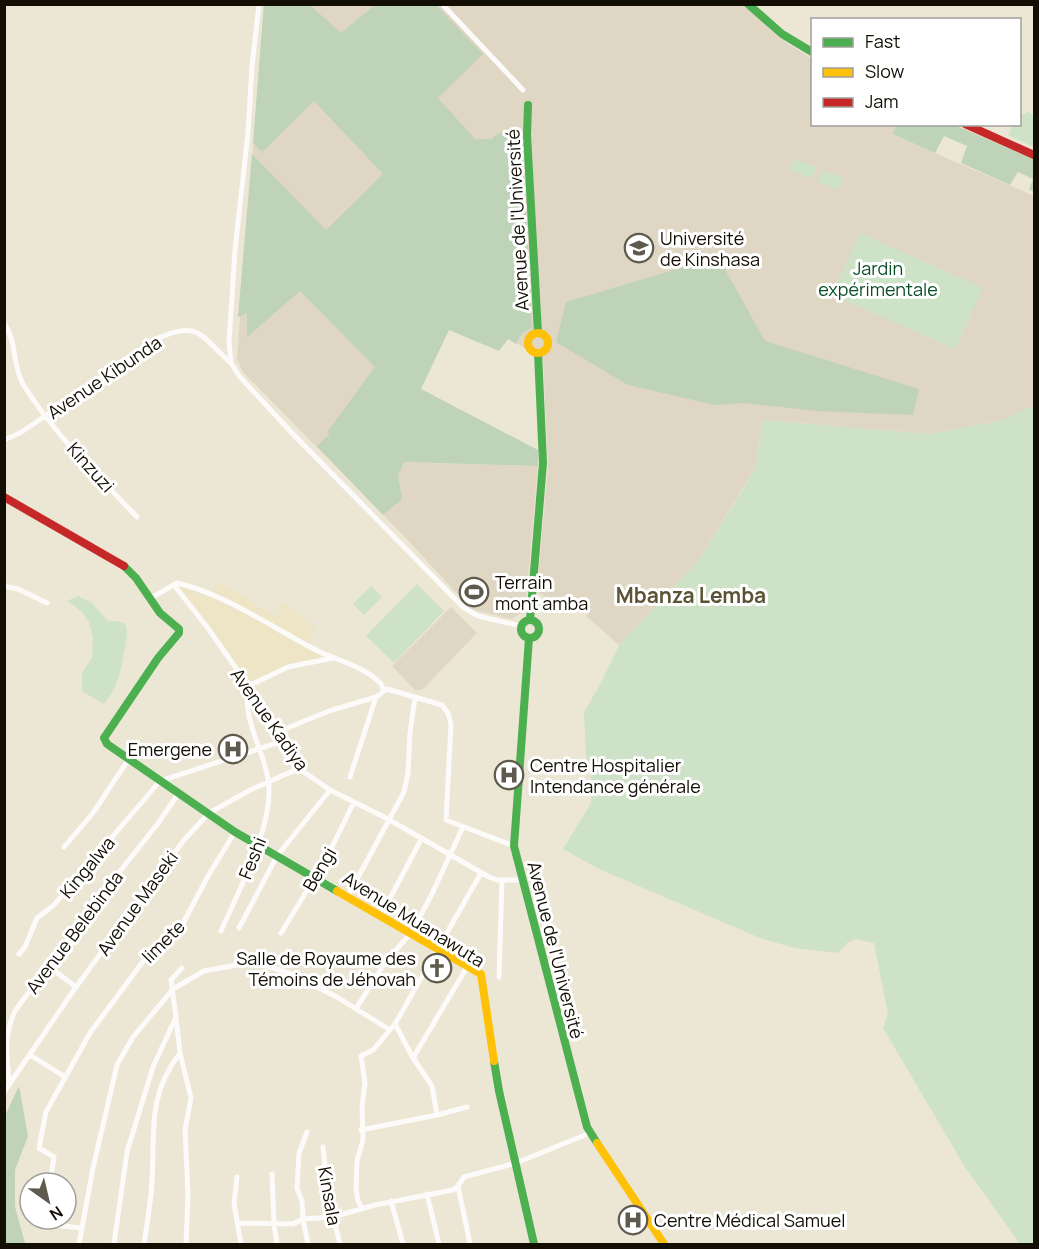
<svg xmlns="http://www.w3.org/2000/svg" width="1039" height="1249" font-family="Manrope,sans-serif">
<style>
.built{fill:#eee4c6}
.education{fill:#e0d6c4}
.green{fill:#cee2c8}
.forest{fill:#bed3b8}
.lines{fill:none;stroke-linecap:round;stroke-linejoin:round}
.street{stroke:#fcfbf9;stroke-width:5}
.fast{stroke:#4caf50;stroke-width:8}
.slow{stroke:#ffc107;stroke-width:8}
.jam{stroke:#c62828;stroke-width:8}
.labels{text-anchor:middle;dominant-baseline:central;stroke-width:6;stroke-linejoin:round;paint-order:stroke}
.street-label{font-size:18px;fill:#120e04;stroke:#fff}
.poi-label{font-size:18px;fill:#120e04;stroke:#fff;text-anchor:start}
.park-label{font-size:18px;fill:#0a4e26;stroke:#fff}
.quarter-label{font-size:21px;font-weight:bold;fill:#5b5335;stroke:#fff}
</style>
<rect width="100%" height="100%" fill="#ece6d4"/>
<!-- built -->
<path class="built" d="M218,581l57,35 9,-14 33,28 -11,17 16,9 -1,2 -31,6 -43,19 -12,-14 -21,-36 -36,-44 3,-3 28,12z"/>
<!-- education -->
<path class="education" d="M264,5h481l34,33 33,21v65l85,1 -4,10 141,61v212h-6l-28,13 -71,13 -166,-14 -8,48 -57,93 -79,84 -33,-29 4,-5 -21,-18 -18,9 -14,-11 11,-125 -5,-106 -93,-59 -54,161 142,4 -13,145 -14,8 -40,-10 -67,-73 -161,-164 -6,-13z
M451,607l26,26 -55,57h-7l-23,-24z"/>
<!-- green -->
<path class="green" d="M1028,112l6,3v32l-26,-12 5,-10 7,-1v-8z
M795,159l21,8 -4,12 -22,-9z
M823,170l20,8 -5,12 -20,-8z
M860,233l123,55 -28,61 -123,-54z
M1028,408h6v836h-14l-55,-77 -82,-139 5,-14 -14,-71 -19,-4 -8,4 -9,10 -44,-5 -34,-10 -161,-69 -36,-20 28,-46 1,-20 -6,-27 -2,-44 17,-29 18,-38 79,-84 48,-77 9,-16 8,-48 166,14 71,-13z
M417,584l27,27 -50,52 -28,-27z
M371,586l11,11 -18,18 -11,-11z
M78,596l14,7 16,18h9l8,3c4,9 1,13 0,23 -4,21 -6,40 -21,57l-22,-13v-18l10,-15 1,-20 -4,-16 -8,-11 -14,-10z"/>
<!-- forest -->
<path class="forest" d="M264,4l46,1 31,28 34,-28h61l47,49 -45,44 37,41h16l13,-9 7,9h11l10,189 -10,5 -6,11 -8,-5 -9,12 -50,-21 -28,59 117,61v16l-134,-4 -6,14 4,23 -19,16 -66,-69 12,-11 -1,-4 47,-64 -75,-76 -53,46v-24l-9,4 14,-163 74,76 57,-56 -69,-73 -52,51 -9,-9z
M897,125h57l80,34v33l-5,-3 4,-10 -15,-7 -8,13 -49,-22 6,-17 -23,-10 -9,17 -43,-19z
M718,257l47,84 154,48 -6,26 -95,-4 -75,-8 -28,2 -87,-20 -72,-43 10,-40z
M19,1086l9,50 -13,34v37l10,36 3,1h-23v-128z"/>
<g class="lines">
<!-- street -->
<path class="street" d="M259,4l-7,62 -4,67 -13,117 -6,92 2,21 9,14 51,55 173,176 14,8 43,10
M442,4l81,86
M4,323c13,18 8,41 19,61 30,49 74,91 114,133
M4,440l16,-7 25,-17 113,-78c42,-18 42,-2 73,25
M174,585l33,42 89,126 5,8 3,11 26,18 58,29 101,58 8,3h25
M4,586l14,3 29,14
M151,598l26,-15c51,12 95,45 141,68 19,9 46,16 61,31 4,3 3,4 4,8
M280,731l49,-20 47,-14 11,-8 55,16 6,8 3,11 -5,96 68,26
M350,777l26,-80
M64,847l29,-34 35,-53
M348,896l56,-104 4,-19 2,-41 5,-34
M380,917l42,-79
M239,928l38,-72 53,-66
M221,931c17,-39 55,-110 47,-152 -5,-31 -26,-60 -20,-93l40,-19 45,-9
M281,933l44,-72 29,-59
M19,954l6,-7 12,-29 17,-13 106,-124 126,-41
M48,966l28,21
M499,977l3,-96
M357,1007l29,-46 25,-28 20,-37 32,-69
M176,1018l4,35 11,45 -6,32 3,64 -2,50
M395,1024l18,34 19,28 5,29
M30,1055l35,22
M413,1058l54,-91
M9,1082c-2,-27 -6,-46 6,-71l76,-103 68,-86 19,-28
M4,1092l72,-105 108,-147 25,-27 41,-23 43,-19 6,-1 5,2
M361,1130l76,-15 30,-8
M307,1132l-8,21 -2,35 5,13 1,18 5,25
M323,1147c3,34 8,65 17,97
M272,1174l2,50 3,20
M237,1177l-3,26 7,41
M50,1183l4,-26 -15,-9 7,-36 44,-79 54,-73 36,-31 28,-53 27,-44
M458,1186l12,58
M427,1194l12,50
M391,1201l12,43
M362,1208l-4,-7 -2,-12 1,-28 6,-21 -1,-34 3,-23 -4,-27 12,-6 22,-26 86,-151
M42,1219l2,5 38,4
M237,1223l56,1 10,-5 30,-2 42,-12 78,-15 5,-4 6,-9 52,-14 74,-30
M79,1244l14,-76 24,-103 16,-28 40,-48 31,-18 50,-9 35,11 48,24 53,33
M114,1244l13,-92 26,-85 23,-50 -5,-37 11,-12
M144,1244c3,-21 7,-42 8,-64 3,-49 -5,-84 28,-127"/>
<!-- fast -->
<path class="fast" d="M748,4l34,30 30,18
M528,105l-1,30 11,198
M124,566l12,12 24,35 19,16v4l-21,25 -54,80 3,6 128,88 102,59
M521 629a9 9 0 1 1 18 0a9 9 0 1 1-18 0Z
M530,620l13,-157 -5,-110
M529,638l-15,208 73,281 10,16
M494,1061l5,30 35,153"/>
<!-- slow -->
<path class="slow" d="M528 343a10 10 0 1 1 20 0a10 10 0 1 1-20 0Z
M337,891l144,83 13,87
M597,1143l67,101"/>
<!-- jam -->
<path class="jam" d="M965,124l69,31
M4,497l120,69"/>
</g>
<!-- icons -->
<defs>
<g id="university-ring" transform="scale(1.5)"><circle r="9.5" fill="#fff" stroke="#5e5a4d" stroke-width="1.5"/><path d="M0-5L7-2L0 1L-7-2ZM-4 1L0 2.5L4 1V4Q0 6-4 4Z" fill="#5e5a4d"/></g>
<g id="stadium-ring" transform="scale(1.5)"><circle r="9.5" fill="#fff" stroke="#5e5a4d" stroke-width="1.5"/><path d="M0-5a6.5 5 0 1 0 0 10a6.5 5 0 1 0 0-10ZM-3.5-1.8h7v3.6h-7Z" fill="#5e5a4d"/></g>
<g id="hospital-ring" transform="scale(1.5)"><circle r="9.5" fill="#fff" stroke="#5e5a4d" stroke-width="1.5"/><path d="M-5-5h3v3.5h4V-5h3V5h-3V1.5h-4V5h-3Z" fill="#5e5a4d"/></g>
<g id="church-ring" transform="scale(1.5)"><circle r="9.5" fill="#fff" stroke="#5e5a4d" stroke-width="1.5"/><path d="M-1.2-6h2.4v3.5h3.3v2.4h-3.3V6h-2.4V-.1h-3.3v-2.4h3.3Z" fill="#5e5a4d"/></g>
</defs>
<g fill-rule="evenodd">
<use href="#university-ring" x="639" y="248"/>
<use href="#stadium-ring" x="474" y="592"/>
<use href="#hospital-ring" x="233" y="749"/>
<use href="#hospital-ring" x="509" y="775"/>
<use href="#church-ring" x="437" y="968"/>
<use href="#hospital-ring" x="633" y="1220"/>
</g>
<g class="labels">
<!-- street labels -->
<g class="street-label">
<text transform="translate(517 220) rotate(-93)">Avenue de l'Université</text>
<text transform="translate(104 377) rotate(-34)">Avenue Kibunda</text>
<text transform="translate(91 467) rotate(48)">Kinzuzi</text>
<text transform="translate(270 719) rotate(55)">Avenue Kadiya</text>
<text transform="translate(252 858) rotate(-68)">Feshi</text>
<text transform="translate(87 867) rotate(-50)">Kingalwa</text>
<text transform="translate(319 869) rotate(-60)">Bengi</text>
<text transform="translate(137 903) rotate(-54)">Avenue Maseki</text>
<text transform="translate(414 919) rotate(32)">Avenue Muanawuta</text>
<text transform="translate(74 932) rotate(-53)">Avenue Belebinda</text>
<text transform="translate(163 941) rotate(-45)">limete</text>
<text transform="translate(556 950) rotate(76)">Avenue de l'Université</text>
<text transform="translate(330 1196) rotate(80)">Kinsala</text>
</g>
<!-- poi labels -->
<g class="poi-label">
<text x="660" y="238">Université<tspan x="660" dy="21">de Kinshasa</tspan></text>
<text x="495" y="582">Terrain<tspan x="495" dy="21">mont amba</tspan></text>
<text x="212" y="749" text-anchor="end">Emergene</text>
<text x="530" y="765">Centre Hospitalier<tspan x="530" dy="21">Intendance générale</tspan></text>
<text x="416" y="958" text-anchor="end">Salle de Royaume des<tspan x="416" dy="21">Témoins de Jéhovah</tspan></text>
<text x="654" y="1220">Centre Médical Samuel</text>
</g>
<!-- park labels -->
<g class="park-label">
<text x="878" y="268">Jardin<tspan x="878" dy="21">expérimentale</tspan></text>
</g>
<!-- quarter labels -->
<g class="quarter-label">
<text x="691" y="595">Mbanza Lemba</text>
</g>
</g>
<!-- border -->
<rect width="1039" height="1249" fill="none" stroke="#120e04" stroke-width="12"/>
<!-- legend -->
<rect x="811" y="18" width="210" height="108" fill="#ffffff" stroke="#a09f9b" stroke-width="1.5"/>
<rect x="823" y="38" width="30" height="9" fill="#4caf50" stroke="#a09f9b" stroke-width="1.5"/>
<text x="865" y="48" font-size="18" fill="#120e04">Fast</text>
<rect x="823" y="68" width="30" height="9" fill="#ffc107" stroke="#a09f9b" stroke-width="1.5"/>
<text x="865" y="78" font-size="18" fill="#120e04">Slow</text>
<rect x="823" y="98" width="30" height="9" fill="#c62828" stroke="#a09f9b" stroke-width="1.5"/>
<text x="865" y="108" font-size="18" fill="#120e04">Jam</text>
<!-- north arrow -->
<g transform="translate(48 1201) rotate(146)"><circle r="28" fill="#ffffff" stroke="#a09f9b" stroke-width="1.5"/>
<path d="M0-4.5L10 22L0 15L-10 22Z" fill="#5e5a4d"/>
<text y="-9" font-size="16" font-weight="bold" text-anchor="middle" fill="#120e04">N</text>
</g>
</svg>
